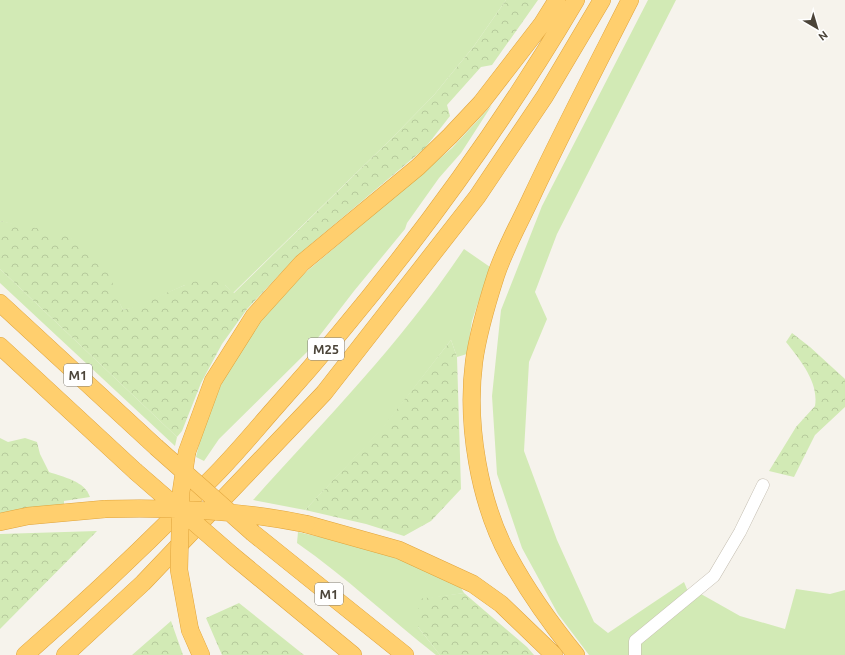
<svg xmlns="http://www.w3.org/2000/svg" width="845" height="655" font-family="Ubuntu,sans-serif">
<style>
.green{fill:#d2eab5}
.forest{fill:url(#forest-crowns)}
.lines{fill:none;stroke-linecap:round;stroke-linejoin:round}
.minor-casing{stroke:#c2bbae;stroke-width:13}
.highway-casing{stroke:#e0a43c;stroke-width:18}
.minor{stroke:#fff;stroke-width:12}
.highway{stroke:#ffcf6e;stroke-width:17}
.highway-bridge-casing{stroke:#e0a43c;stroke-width:18;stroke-linecap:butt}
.highway-bridge{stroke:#ffcf6e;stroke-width:17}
.labels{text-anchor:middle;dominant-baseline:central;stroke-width:3;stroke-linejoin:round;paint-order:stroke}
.shield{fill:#fff;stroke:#817c74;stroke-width:1}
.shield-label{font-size:13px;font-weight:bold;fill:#4b4439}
</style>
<defs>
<pattern id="forest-crowns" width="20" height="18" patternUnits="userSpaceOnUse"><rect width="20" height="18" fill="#d2eab5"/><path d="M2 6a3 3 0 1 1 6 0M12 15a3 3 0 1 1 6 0" fill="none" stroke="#b6ca9c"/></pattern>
</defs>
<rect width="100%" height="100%" fill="#f6f3ec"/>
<!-- green -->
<path class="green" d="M0,0h506l-32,46 -40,49 -44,45 -157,153 -8,-8h-40l-49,22 -13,3 -7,-14 -44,-57 -72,-18z
M648,0h28l-119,234 -22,58 12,27 -18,43 -5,89 33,89 37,82 14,11 76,-51 8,19 9,-7 39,22 45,13 11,-40 34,5 15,-4v65h-256l-31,-41 -36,-66 -25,-74 -5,-78 9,-86 41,-104z
M492,105l-31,48 -22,25 -32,45 -2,6 -51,62 -47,61 -88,87 -15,22 -8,-4 7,-29 20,-48 23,-40 25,-32 35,-36 146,-124z
M464,249l26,18 -18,54 -5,33 -10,3 -6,-17 -68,88 -78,82 -52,-10c73,-81 150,-159 211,-251z
M0,269l177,168 -2,9 -175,-163z
M298,532l61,14 51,17 51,25 3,5 -46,7v27l22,28h-4c-47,-37 -90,-78 -139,-112z"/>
<!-- forest -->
<path class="forest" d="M506,0h32l-46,65 -11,2 -34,38 3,11 -25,32 -127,107 -51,54 -25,35 -21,39 -19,48 -5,6 -177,-168v-48c29,6 84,12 101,38 11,16 14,35 22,51 21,-4 77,-37 93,-31 7,3 12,9 18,14l156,-153 44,-45 40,-49z
M792,333l18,14 35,32v28l-30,28 -21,42 -25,-6 27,-44 19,-21c4,-24 -15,-46 -29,-64z
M451,340l6,17 4,132 -30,32 -27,15 -38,-12 -61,-14 78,-83z
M0,438l8,4 17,-4 12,4 3,12 9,18c14,5 36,9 41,25l-26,4v3l-64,9z
M97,531l-97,98v-95z
M464,593l63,54 7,8h-94l-22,-28v-28z
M239,603l65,52h-82l-16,-37z
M171,621l12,34h-51z"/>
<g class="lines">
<!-- minor casing -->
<g class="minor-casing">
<path id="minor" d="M635,655v-14l79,-65 26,-44 23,-47"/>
</g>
<!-- highway casing -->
<g class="highway-casing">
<path id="highway" d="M0,303l156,144
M0,346l135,125
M187,452l26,-71 41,-65 48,-53 116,-96 32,-31 31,-33 61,-79 15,-24
M0,522l28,-6 77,-7
M306,524l93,26 74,34 28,20 53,51
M253,533l152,122
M233,556l120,99
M190,630l11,25
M25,655c63,-55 124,-113 182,-172 24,-23 45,-49 67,-74 113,-126 216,-263 302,-409
M65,655l78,-72 181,-190 153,-196 68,-101 57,-96
M576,655c-25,-31 -48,-63 -67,-98 -30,-55 -43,-133 -35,-195 4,-30 13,-59 22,-87 9,-27 24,-53 36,-79 31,-66 65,-131 98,-196"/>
</g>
<!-- minor -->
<use href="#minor" class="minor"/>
<!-- highway -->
<use href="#highway" class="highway"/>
<!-- highway-bridge casing -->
<g class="highway-bridge-casing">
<path id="highway-bridge" d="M156,447l97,86
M187,452l-6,40 -2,78 11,60
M135,471l98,85
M105,509c67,-2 134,1 201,15"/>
</g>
<!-- highway-bridge -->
<use href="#highway-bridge" class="highway-bridge"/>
</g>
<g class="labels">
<!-- shield labels -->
<g class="shield">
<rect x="308" y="338" width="36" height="22" rx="3"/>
<rect x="64" y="364" width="28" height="22" rx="3"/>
<rect x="315" y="583" width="28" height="22" rx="3"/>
</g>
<g class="shield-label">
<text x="326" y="349">M25</text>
<text x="78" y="375">M1</text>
<text x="329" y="594">M1</text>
</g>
</g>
<!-- north arrow -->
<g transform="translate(817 28) rotate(142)" stroke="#ffffff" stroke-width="3" paint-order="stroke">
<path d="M0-3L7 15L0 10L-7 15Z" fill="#4b4439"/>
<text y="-6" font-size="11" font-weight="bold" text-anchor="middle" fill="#4b4439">N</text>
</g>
</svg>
